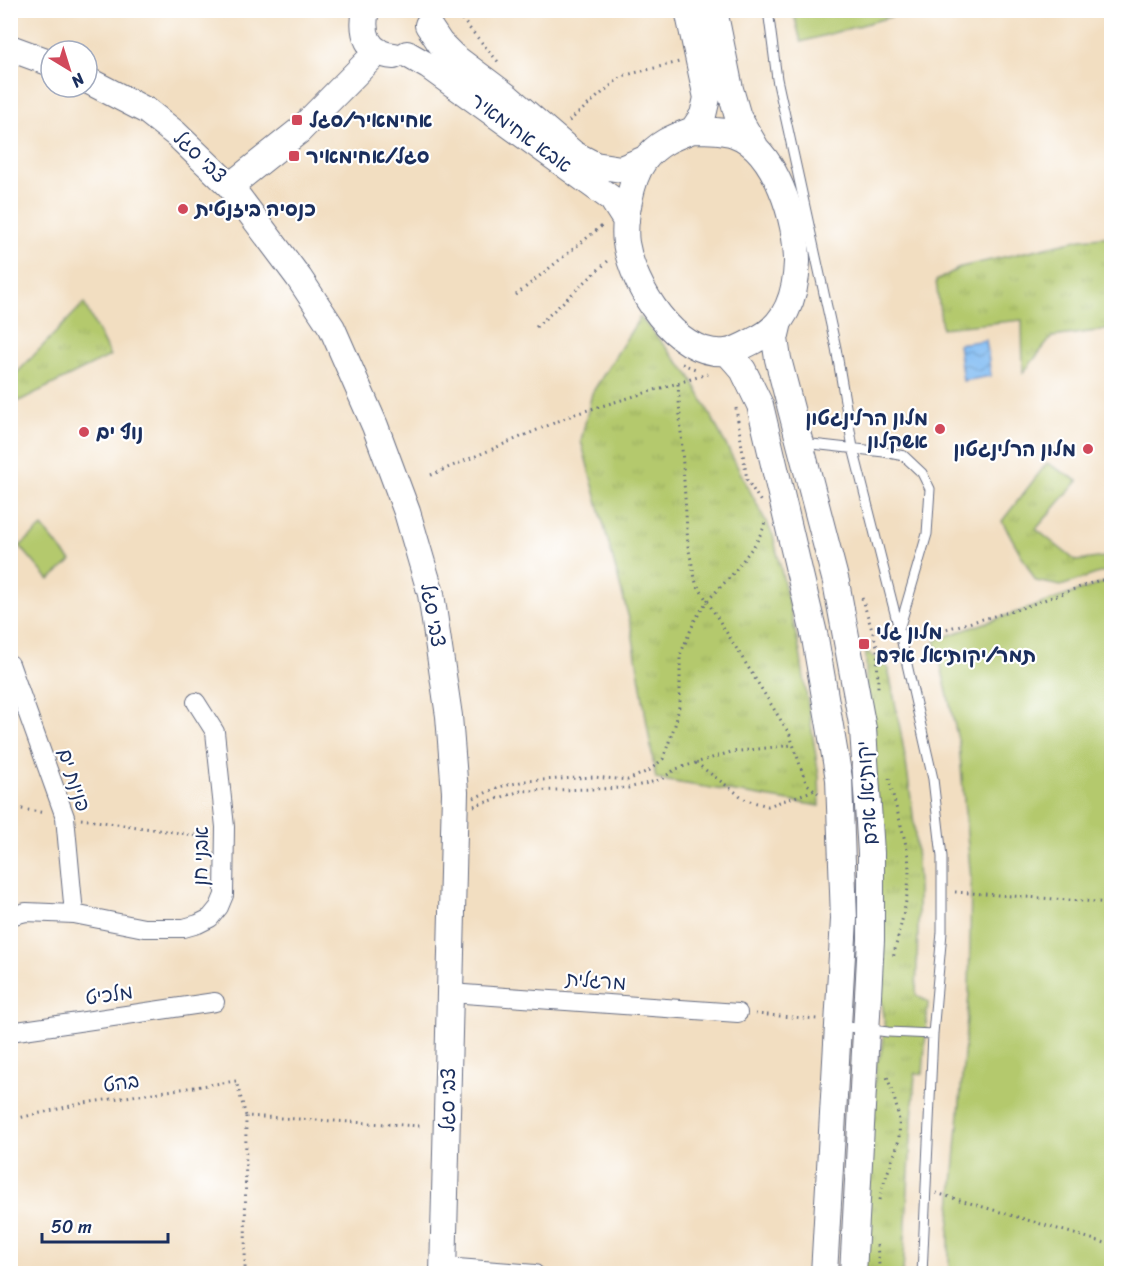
<svg xmlns="http://www.w3.org/2000/svg" width="1122" height="1284" font-family="Sriracha,'Playpen Sans Hebrew',sans-serif">
<style>
.grass{fill:#b4c96d;stroke:#687c66;stroke-width:1.5}
.park{fill:url(#park-tufts);stroke:#687c66;stroke-width:1.5}
.water{fill:url(#water-waves);stroke:#4e76a8;stroke-width:1.5}
.lines{fill:none;stroke-linecap:round;stroke-linejoin:round}
.lane-casing{stroke:#666c81;stroke-width:11}
.street-casing{stroke:#666c81;stroke-width:20}
.secondary-casing{stroke:#666c81;stroke-width:28}
.path{stroke:#666c81;stroke-width:3;stroke-dasharray:1.5 4.5;stroke-linecap:butt}
.lane{stroke:#fff;stroke-width:9}
.street{stroke:#fff;stroke-width:18}
.secondary{stroke:#fff;stroke-width:26}
.poi-dot{fill:#d1495b;stroke:#fff;stroke-width:2}
.labels{text-anchor:middle;dominant-baseline:central;stroke-width:4.5;stroke-linejoin:round;paint-order:stroke}
.poi-label{font-size:20px;font-weight:bold;fill:#1b2f5e;stroke:#fff;text-anchor:start}
.street-label{font-size:20px;fill:#1b2f5e;stroke:#fff}
</style>
<defs>
<pattern id="park-tufts" width="24" height="20" patternUnits="userSpaceOnUse" patternTransform="scale(1.5)"><rect width="24" height="20" fill="#b4c96d"/><path d="M3 7l-1-3M5 7V3M7 7l1-3M15 17l-1-3M17 17v-4M19 17l1-3" fill="none" stroke="#9aad61"/></pattern>
<pattern id="water-waves" width="16" height="10" patternUnits="userSpaceOnUse" patternTransform="scale(1.5)"><rect width="16" height="10" fill="#81bcf3"/><path d="M0 5q4-4 8 0t8 0" fill="none" stroke="#6999c8"/></pattern>
</defs>
<rect width="100%" height="100%" fill="#fff"/>
<filter id="ink" filterUnits="userSpaceOnUse"><feTurbulence type="fractalNoise" baseFrequency=".0167" numOctaves="2"/><feDisplacementMap in="SourceGraphic" scale="12" xChannelSelector="R" yChannelSelector="G"/><feConvolveMatrix kernelMatrix="1 2 1 2 8 2 1 2 1" color-interpolation-filters="sRGB"/></filter>
<filter id="wash" filterUnits="userSpaceOnUse"><feTurbulence type="fractalNoise" baseFrequency=".008" numOctaves="4" result="noise"/><feDisplacementMap in="SourceGraphic" scale="24" xChannelSelector="R" yChannelSelector="G"/><feGaussianBlur stdDeviation="1.35" result="paint"/><feColorMatrix in="noise" values="0 0 0 0 0 0 0 0 0 0 0 0 0 0 0 0 0 1.4 0 .05"/><feComposite in="paint" operator="in"/></filter>
<g filter="url(#wash)">
<rect width="100%" height="100%" fill="#f2dec1"/>
<!-- grass -->
<path class="grass" d="M793,11v-1l111,1 -14,6 -89,25z
M42,527l29,34 -22,19 -29,-34z
M1111,580v693h-162v-41l20,-238 2,-114 -12,-136 -24,-104z"/>
<!-- park -->
<path class="park" d="M1111,236v93l-59,8 -29,36 -1,-53 -80,8 -6,-47 25,-14 120,-28z
M84,303l26,53 -99,49v-26z
M640,317l50,59 83,159 27,117 19,124 1,30 -164,-27 -25,-153 -50,-185 11,-48z
M1047,463l31,18 -42,48 40,32 35,-5v13l-50,17 -25,-5 -34,-60z
M866,651l22,17c15,71 28,143 30,217 1,36 -1,73 -2,110l12,7 -5,72 -8,-1 -12,200 -41,1 14,-210c12,-21 10,-55 1,-77l-11,-294z"/>
<!-- water -->
<path class="water" d="M986,340l5,36 -28,5 -5,-37z"/>
</g>
<g filter="url(#ink)">
<g class="lines">
<!-- lane casing -->
<g class="lane-casing">
<path id="lane" d="M768,10l9,69 59,269 17,100 46,181 34,150 9,78v75l-9,102 -11,240
M803,443l81,9 20,4 18,17 8,16 -3,45 -27,92
M840,1026l48,6 45,2"/>
</g>
<!-- street casing -->
<g class="street-casing">
<path id="street" d="M10,664l55,153 9,97
M10,916l16,-4 48,2 70,14h40l14,-4 12,-6 9,-11 5,-12 1,-68 -10,-95 -19,-30
M450,993l288,20
M10,1032l205,-30
M444,1267l91,7"/>
</g>
<!-- secondary casing -->
<g class="secondary-casing">
<path id="secondary" d="M366,10c-5,23 1,44 28,46
M688,10l19,88 -4,17 -10,15
M714,10l16,79 8,28 17,29
M428,25l12,18 13,13 56,42 65,56 21,11 26,4 24,-10
M10,48l41,15
M407,54l21,12 184,133 14,22
M87,80l60,31 29,23 54,52 69,92 33,50 43,98 32,86 24,82 18,122 6,76 -12,482
M693,130c13,0 28,0 41,4 42,15 63,87 63,128 -1,30 -9,61 -38,76 -10,5 -23,13 -33,14 -51,5 -93,-66 -100,-109 -3,-21 5,-65 18,-82 13,-18 30,-24 49,-31z
M230,186l69,-55 79,-80
M779,322l-4,17 3,20 58,223 27,147 8,124v87l-18,334
M727,352l16,18 17,35 55,233 24,141 5,140 -20,355"/>
</g>
<!-- path -->
<path class="path" d="M454,10l46,54
M569,121l53,-45 57,-14
M516,295l87,-70
M536,327l74,-68
M682,364l16,6
M678,384l10,162 8,37 94,152 16,48 12,10
M736,408l11,72 14,22
M431,475l144,-61 136,-41
M862,598l15,48 1,42
M912,638l101,-27 87,-31 12,1
M696,763l50,37 22,6 47,-16
M889,778c5,24 13,48 18,72 7,37 -7,74 -14,109
M474,798l25,-11 26,-6 69,-4 34,3 22,-10 13,-11 13,-37 4,-21v-46l15,-35 12,-19 24,-25 25,-33 8,-16 1,-8
M474,806l47,-15 107,-3 32,-8 16,-11 55,-17 62,-7
M10,807l35,6
M81,819l127,18
M955,892l157,11
M755,1014l62,5
M10,1120l74,-17 152,-22 10,35 175,10
M936,1193l176,52
M879,1200c4,-18 12,-35 18,-53 7,-24 -3,-51 -11,-73
M877,1245l3,29
M245,1274l1,-158"/>
<!-- lane -->
<use href="#lane" class="lane"/>
<!-- street -->
<use href="#street" class="street"/>
<!-- secondary -->
<use href="#secondary" class="secondary"/>
</g>
</g>
<!-- markers -->
<g class="poi-dot">
<rect x="291" y="114" width="12" height="12" rx="3"/>
<rect x="288" y="150" width="12" height="12" rx="3"/>
<circle cx="183" cy="209" r="6"/>
<circle cx="940" cy="429" r="6"/>
<circle cx="84" cy="432" r="6"/>
<circle cx="1088" cy="449" r="6"/>
<rect x="858" y="638" width="12" height="12" rx="3"/>
</g>
<g class="labels">
<!-- poi labels -->
<g class="poi-label">
<text x="309" y="120">אחימאיר/סגל</text>
<text x="306" y="156">סגל/אחימאיר</text>
<text x="195" y="209">כנסיה ביזנטית</text>
<text x="928" y="418" text-anchor="end">מלון הרלינגטון<tspan x="928" dy="23">אשקלון</tspan></text>
<text x="96" y="432">נוף ים</text>
<text x="1076" y="449" text-anchor="end">מלון הרלינגטון</text>
<text x="876" y="632">מלון גלי<tspan x="876" dy="23">תמר/יקותיאל אדם</tspan></text>
</g>
<!-- street labels -->
<g class="street-label">
<text transform="translate(521 133) rotate(36)">אבא אחימאיר</text>
<text transform="translate(200 157) rotate(44)">צבי סגל</text>
<text transform="translate(433 615) rotate(80)">צבי סגל</text>
<text transform="translate(74 780) rotate(72)">פנינת ים</text>
<text transform="translate(867 793) rotate(-94)">יקותיאל אדם</text>
<text transform="translate(201 856) rotate(-89)">אבני חן</text>
<text transform="translate(596 981) rotate(4)">מרגלית</text>
<text transform="translate(109 995) rotate(-8)">מלכיט</text>
<text transform="translate(121 1083) rotate(-8)">בהט</text>
<text transform="translate(448 1100) rotate(-89)">צבי סגל</text>
</g>
</g>
<!-- margin -->
<rect width="1122" height="1284" fill="none" stroke="#fff" stroke-width="36"/>
<!-- north arrow -->
<g transform="translate(69 69) rotate(142)"><circle r="28" fill="#ffffff" stroke="#a4acbf" stroke-width="1.5"/>
<path d="M0-4.5L10 22L0 15L-10 22Z" fill="#d1495b"/>
<text y="-9" font-size="16" font-weight="bold" text-anchor="middle" fill="#1b2f5e">N</text>
</g>
<!-- scale -->
<path d="M42 1233v9h126v-9" fill="none" stroke="#1b2f5e" stroke-width="3"/>
<text x="51" y="1233" font-size="18" fill="#1b2f5e" stroke="#ffffff" stroke-width="4.5" paint-order="stroke">50 m</text>
</svg>
